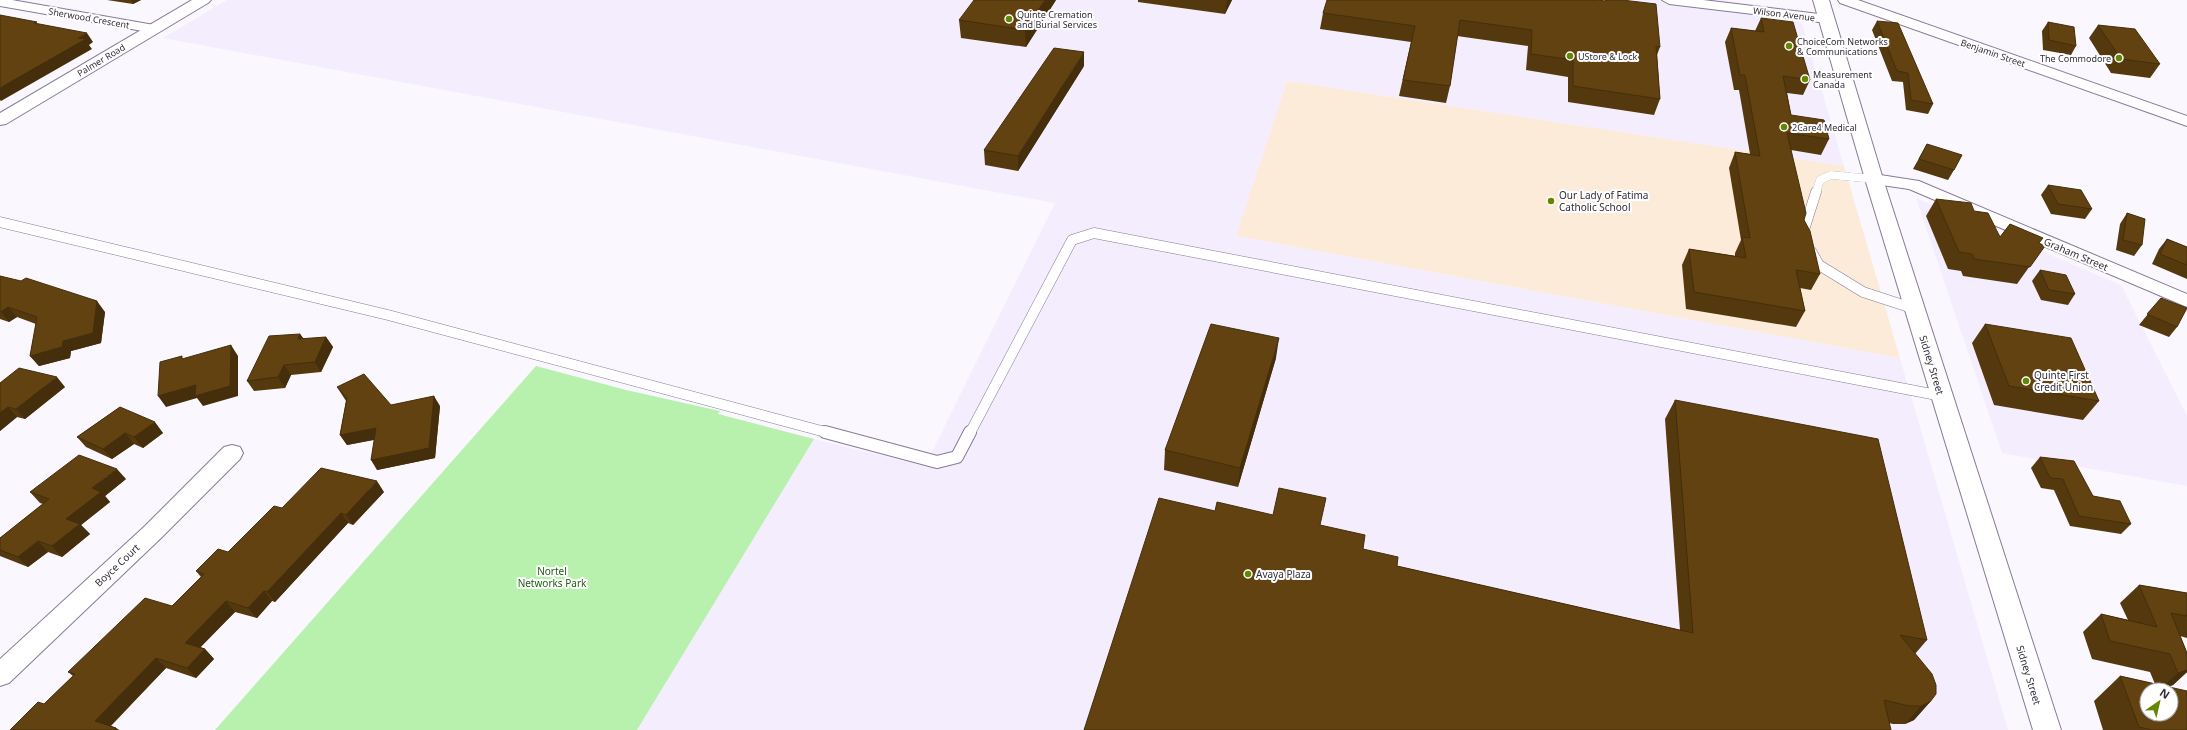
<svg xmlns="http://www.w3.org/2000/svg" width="2187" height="730" font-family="'Noto Sans',sans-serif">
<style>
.built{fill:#f4edfe}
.education{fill:#fdebda}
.green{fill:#b7f1ad}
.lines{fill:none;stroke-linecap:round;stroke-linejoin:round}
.lane-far2-casing{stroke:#877a99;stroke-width:8}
.lane-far1-casing{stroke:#877a99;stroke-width:11}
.lane-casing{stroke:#877a99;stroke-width:14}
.street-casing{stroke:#877a99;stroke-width:2}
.secondary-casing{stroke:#877a99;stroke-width:2}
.lane-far2{stroke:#fff;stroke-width:8}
.lane-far1{stroke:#fff;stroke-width:10}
.lane{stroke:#fff;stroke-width:12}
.street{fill:#fff;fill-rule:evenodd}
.secondary{fill:#fff;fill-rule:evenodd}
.wall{fill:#54390e}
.shaded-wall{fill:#452e0b}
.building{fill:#624210;stroke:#452e0b;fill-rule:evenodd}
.poi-dot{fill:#648604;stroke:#fff;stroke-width:1.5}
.labels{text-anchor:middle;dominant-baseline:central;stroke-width:4;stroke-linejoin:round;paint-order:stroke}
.far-poi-label{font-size:9px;fill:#322c39;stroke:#fff;text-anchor:start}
.far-street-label{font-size:9px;fill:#322c39;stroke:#fff}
.poi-label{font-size:10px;fill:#322c39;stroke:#fff;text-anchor:start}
.street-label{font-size:10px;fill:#322c39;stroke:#fff}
.park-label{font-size:10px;fill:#1b5d0e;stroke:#fff}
</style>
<rect width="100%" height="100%" fill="#faf7fe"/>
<!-- built -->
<path class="built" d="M227,0h1492l79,10 46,156 -557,-85 -51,155 664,122 108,372h-1371l177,-291 111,27 130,-263 -892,-165z
M1916,198l205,87 66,131v70l-185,-33z"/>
<!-- education -->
<path class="education" d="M1287,81l557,85 56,192 -664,-122z"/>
<!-- green -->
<path class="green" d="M536,366l90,24 94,21 -2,3 96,25 -177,291h-422z"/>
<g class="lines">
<!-- lane-far2 casing -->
<g class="lane-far2-casing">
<path id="lane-far2" d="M1816,193l4,-13 11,-5 43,4"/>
</g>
<!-- lane-far1 casing -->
<g class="lane-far1-casing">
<path id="lane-far1" d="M0,222l388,93 441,118
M1802,236l14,-44
M1811,251l8,14 44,27 52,17
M970,433l102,-193 22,-7 848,163"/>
</g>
<!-- lane casing -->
<g class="lane-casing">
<path id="lane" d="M825,432l112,30 20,-5 13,-25"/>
</g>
<!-- street casing -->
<g class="street-casing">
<path id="street" d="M0,0h12l142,25 7,4 -7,4 -154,-27z
M1662,0h41l124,15 7,4 -7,4 -158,-19z
M1838,0h20l329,116v10l-347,-123z
M1874,174l45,7 268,113v13l-278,-118 -41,-6 -2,-4 2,-4z
M232,445l8,2 3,6 -3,6 -79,79 -152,145 -9,3v-27l145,-133 79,-79z"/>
</g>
<!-- secondary casing -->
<g class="secondary-casing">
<path id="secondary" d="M192,0h19l-3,3 -202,121 -6,1v-12z
M1813,0h16l54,179 178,551h-28l-168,-551z"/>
</g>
<!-- lane-far2 -->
<use href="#lane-far2" class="lane-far2"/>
<!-- lane-far1 -->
<use href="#lane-far1" class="lane-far1"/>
<!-- lane -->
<use href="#lane" class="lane"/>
<!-- street -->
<use href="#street" class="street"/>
<!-- secondary -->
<use href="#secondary" class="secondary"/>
</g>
<!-- wall -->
<path class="wall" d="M107,0h34l-8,4z
M1056,0l-30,47 -65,-9 -2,-18z
M1138,0h94l-7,14 -87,-12z
M1605,0h17l38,47 -3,8 3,44 -6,16 -86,-13v-25l-42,-7 2,-24 -71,-10 -7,50 -4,17 -47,-7 12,-54 -91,-13 3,-16 282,-12z
M1761,18l49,62 -7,15 -16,-2 4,22 38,24 -8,16 -30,-5 13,70 16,54 -9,16 -11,-2 5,23 -9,16 -110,-18 -4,-44 7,-16 46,7v-3l6,-13 -12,-72 6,-16 15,2 -11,-64h-5l-9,-48 6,-14 24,3z
M1877,21l56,83 -5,10 -22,-4 -3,-28 -11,-1 -20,-51z
M2048,22l28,24 -5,9 -28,-5 -1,-19z
M2098,25l62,39 -10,14 -39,-5 -22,-35z
M1084,66l-66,105 -33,-6 -1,-15z
M1927,144l27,26 -6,10 -35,-11z
M2048,185l44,24 -7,10 -34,-5 -10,-19z
M1936,199l38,12 26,26 39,6 -7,20 -15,21 -54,-8 -2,-5 -13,-2 -22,-53z
M2127,213l15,32 -8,11 -18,-6 4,-26z
M2167,239l20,8v32l-35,-15 7,-15z
M2040,270l35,24 -7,11 -27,-5 -9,-19z
M0,276l105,36 -4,31 -30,8 -1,7 -31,8 -9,-10 6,-32 -19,-7 -8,5 -9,-3z
M2161,298l16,29 -8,10 -30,-12z
M1985,324l114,77 -16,19 -89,-15 -22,-62z
M300,334l4,5 22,-2 7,10 -12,25 -30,3 -6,13 -31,3 -7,-10z
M1276,358l-38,129 -74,-17 1,-20z
M0,383l65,4 -40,32 -8,-2 -17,14z
M337,387l54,18 49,1 -5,52 -58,12 -3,-30 -27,5 -7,-10 6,-34z
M1675,400l252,240 -12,14 15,48 -16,18 -9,4h-12l-4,-1 -674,-212 148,38 34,17 283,64 -15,-211z
M120,407l43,26 -20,15 -9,-4 -22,15 -26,-12 -9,-10z
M2040,457l53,39 38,28 -10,10 -51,-8 -16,-36 -13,-2 -10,-20z
M126,479l-21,17 5,6 -29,23 9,9 -28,23 -14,-5 -20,15 -28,-11v-18l43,-34 -3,-1 -10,-11z
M384,492l-31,33 -5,-2 -73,79 -3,-1 -15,17 -22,-6 -35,35 5,2 9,10 -18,19 -30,-10 -55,58 5,2 3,2h-109l34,-26 29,-28 -5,-4 104,-66 29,-29 -5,-6 32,-19 54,-44z
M2139,585l48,8v45l-7,-2 7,17v19l-14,13 -5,2 19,43h-84l-9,-29 26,-25 35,8 -5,-12 -58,-13 -9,-27 18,-18 27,6 -8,-17z"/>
<!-- shaded-wall -->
<path class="shaded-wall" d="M131,0h10l-8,4z
M1045,0h11l-30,47 -1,-17z
M1227,0h5l-7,14 2,-13z
M87,33l6,9 -4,3 3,4 -91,52 -1,-1v-12l78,-50z
M1084,52v14l-66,105v-15z
M97,301l8,11 -4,31 -30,8 -1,7 -31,8 -9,-10 33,-15z
M8,307l9,10 -8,5 -8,-10z
M300,334l7,10 -9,-5z
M326,337l7,10 -12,25 -6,-10z
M1279,338l-3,20 -38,129 2,-19z
M231,345l7,11v40l-35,10 -6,-8 -31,9 -8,-11z
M284,365l7,10 -6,13 -7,-11z
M57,377l8,10 -40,32 -9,-10z
M434,396l6,10 -5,52 -58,12 -6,-10z
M8,407l9,10 -17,14v-18z
M155,422l8,11 -20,15 -9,-11z
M376,428l6,10 -35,7 -7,-10z
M125,433l9,11 -22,15 -9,-10z
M117,469l9,10 -21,17 5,6 -29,23 9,9 -28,23 -10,-11 14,-27 26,-31z
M377,481l7,11 -31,33 -7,-10z
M341,513l7,10 -73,79 -8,-10z
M38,541l10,11 -20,15 -10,-10z
M264,591l8,10 -15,17 -9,-10z
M226,601l9,11 -40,41 -10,-10z
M205,649l9,10 -18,19 -9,-10z
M156,658l10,10 -60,62 -11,-9z
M2187,670v2l-14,13 -14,5 19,-17z
M1930,702l-16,18 -9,4 16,-18z
M116,728l3,2h-5z"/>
<!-- building -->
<path class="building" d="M974,0h71l-20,30 -66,-10z
M1327,0h269l10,1v-1h16l34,4 4,43 -4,-1 4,53 -87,-13v-26l-42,-6 1,-24 -72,-10 -10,66 -47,-6 12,-54 -92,-13z
M0,15l37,7 -3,1 53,10 -9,5 8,1 -86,49z
M1761,18l32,4 17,58 -27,-4 8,39 33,5 5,19 -42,-6 19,80 -2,7 6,11 10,43 -24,-4 9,41 -111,-19 -5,-43 57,9 -4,-21 8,1 -15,-86 25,4 -15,-81h-5l-9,-47 33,4z
M1877,21l21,2 35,81 -22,-4 -3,-27 -11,-2z
M2048,22l26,5 2,19 -27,-6z
M2098,25l37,4 25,35 -39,-5z
M1054,48l30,4 -66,104 -34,-6z
M1927,144l35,11 -8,15 -35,-11z
M2048,185l33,5 11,19 -34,-5z
M1936,199l35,4 3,8 14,2 12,24 10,-13 33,14 -4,5 6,3 -15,21 -56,-8 -2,-5 -13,-2z
M2127,213l18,6 -3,26 -19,-5z
M2167,239l20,8v18l-27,-11z
M2040,270l26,5 9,19 -26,-4z
M0,276l21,5 5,-3 71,23 -4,32 -30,8 -1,6 -32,9 7,-39 -29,-10 -7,5 -1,-1z
M2161,298l26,10 -10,19 -30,-13z
M1211,324l68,14 -39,130 -75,-18z
M1985,324l86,14 28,63 -90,-15z
M300,334l-2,5 28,-2 -11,25 -31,3 -6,12 -31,4 22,-45z
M231,345l-1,41 -35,10 1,-11 -38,11 2,-34 22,-6v3z
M19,368l38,9 -41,32 -8,-2 -8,6v-30z
M364,374l27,31 43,-9 -5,52 -58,12 5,-32 -36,7 7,-37 -10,-11z
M1675,400l203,39 49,201 -27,-5 32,39 4,11v9l-6,8 -9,4h-12l-25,-6 7,30h-807l75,-232 56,13 2,-9 56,13 6,-27 47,10 -6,27 45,10 -2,14 35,8 -1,9 296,67z
M120,407l35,15 -21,15 -9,-4 -22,16 -26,-12z
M79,455l38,14 -25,19 9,4 -35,27 14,5 -28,22 -14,-5 -20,16 -18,-7v-12l49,-39 -19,-7z
M2040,457l34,4 19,35 27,5 11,23 -52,-8 -16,-37 -13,-1z
M321,468l56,13 -31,34 -5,-2 -74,79 -3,-1 -16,17 -22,-7 -41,42 20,6 -18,19 -31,-10 -61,63 21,7 -2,2h-104l28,-28 6,2 31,-30 -7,-2 77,-74 27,8 32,-32 -8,-3 22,-22 10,3 46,-46 8,2z
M2139,585l48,8v23l-16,-3 16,40v17l-9,3 -8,-19 -60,-13 -9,-27 56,13z
M2120,676l67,15v39h-35l-13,-3zM2147,690h24v24h-24z"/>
<!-- markers -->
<g class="poi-dot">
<circle cx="1009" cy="19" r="4"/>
<circle cx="1789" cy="46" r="4"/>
<circle cx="1570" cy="56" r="4"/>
<circle cx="2119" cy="58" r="4"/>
<circle cx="1805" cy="79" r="4"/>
<circle cx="1784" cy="127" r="4"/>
<circle cx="1551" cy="201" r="4"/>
<circle cx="2026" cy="381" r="4"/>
<circle cx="1248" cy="574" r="4"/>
</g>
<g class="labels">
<!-- far-poi labels -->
<g class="far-poi-label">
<text x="1017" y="14">Quinte Cremation<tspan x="1017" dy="10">and Burial Services</tspan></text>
<text x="1797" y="41">ChoiceCom Networks<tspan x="1797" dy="10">&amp; Communications</tspan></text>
<text x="1578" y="56">UStore &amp; Lock</text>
<text x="2111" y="58" text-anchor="end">The Commodore</text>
<text x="1813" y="74">Measurement<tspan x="1813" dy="10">Canada</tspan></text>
<text x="1792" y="127">2Care4 Medical</text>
</g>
<!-- far-street labels -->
<g class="far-street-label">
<text transform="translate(1784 14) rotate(7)">Wilson Avenue</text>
<text transform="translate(89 18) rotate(10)">Sherwood Crescent</text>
<text transform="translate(1993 53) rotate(19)">Benjamin Street</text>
<text transform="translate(101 60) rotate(-31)">Palmer Road</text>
</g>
<!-- poi labels -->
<g class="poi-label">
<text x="1559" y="195">Our Lady of Fatima<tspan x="1559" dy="12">Catholic School</tspan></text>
<text x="2034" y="375">Quinte First<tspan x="2034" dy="12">Credit Union</tspan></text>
<text x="1256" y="574">Avaya Plaza</text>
</g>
<!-- street labels -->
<g class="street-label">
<text transform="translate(2076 254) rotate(23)">Graham Street</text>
<text transform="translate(1932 365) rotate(73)">Sidney Street</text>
<text transform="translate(117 565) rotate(-43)">Boyce Court</text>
<text transform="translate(2029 675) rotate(73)">Sidney Street</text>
</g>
<!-- park labels -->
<g class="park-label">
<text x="552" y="571">Nortel<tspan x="552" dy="12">Networks Park</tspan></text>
</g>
</g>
<!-- north arrow -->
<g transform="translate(2159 702) rotate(34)"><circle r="19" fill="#ffffff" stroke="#adabb0"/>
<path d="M0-3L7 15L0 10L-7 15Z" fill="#648604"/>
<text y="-6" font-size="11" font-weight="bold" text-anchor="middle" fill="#322c39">N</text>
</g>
</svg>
